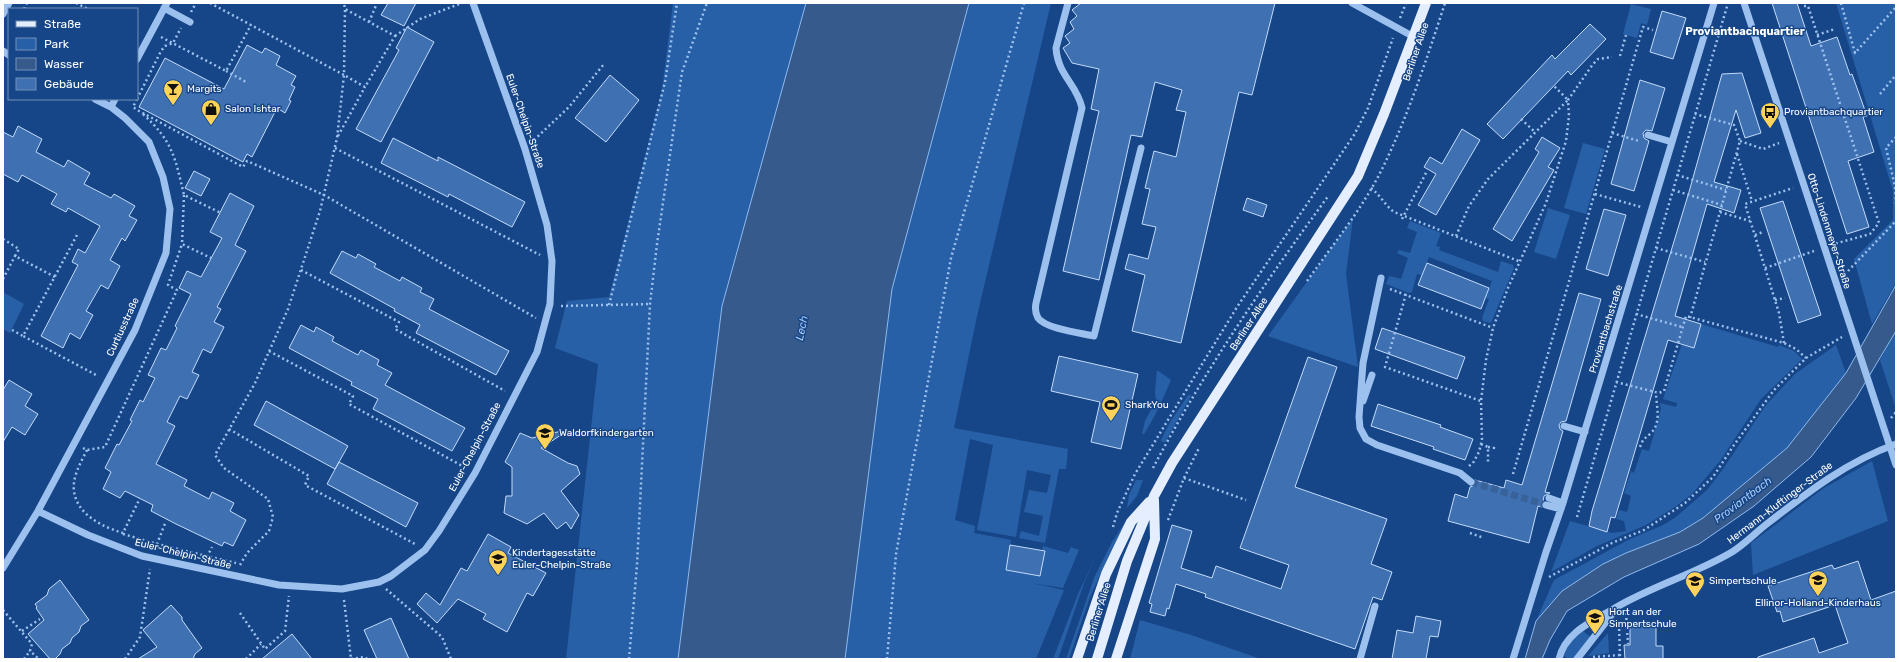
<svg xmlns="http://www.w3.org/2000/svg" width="1899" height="662" font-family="Rubik,sans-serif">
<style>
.green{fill:#2860a7}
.water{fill:#365a8b;stroke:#8fbbf1}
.building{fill:#3e70b2;stroke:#c3dbfa}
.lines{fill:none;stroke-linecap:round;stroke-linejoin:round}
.minor-tunnel{stroke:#39629a;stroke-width:7;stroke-dasharray:7 3.5;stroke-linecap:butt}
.path{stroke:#9dc1ee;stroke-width:2.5;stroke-dasharray:2 3;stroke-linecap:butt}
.minor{stroke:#9dc1ee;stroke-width:7}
.major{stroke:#e4eeff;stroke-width:10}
.labels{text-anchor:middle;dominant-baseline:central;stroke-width:3;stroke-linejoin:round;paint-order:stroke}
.street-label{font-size:10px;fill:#fff;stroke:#164688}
.poi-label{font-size:10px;fill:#fff;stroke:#164688;text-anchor:start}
.neighbourhood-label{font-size:11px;font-weight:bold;fill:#fff;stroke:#164688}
.water-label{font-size:11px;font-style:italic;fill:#a9cbf6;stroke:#164688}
</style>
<rect width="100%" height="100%" fill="#164688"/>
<!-- green -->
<path class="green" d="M673,3h133l-84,303 -44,353h-112l32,-295 -43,-16 12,-47 42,-4 53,-207z
M969,3h82l-74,313 -23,112 114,21 -2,20h-7l-14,74 -26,-5 2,-7 18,5 4,-20 -19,-4 5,-22 18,3 4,-18 -24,-5 -11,67 -39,-7 16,-85 -23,-6 -15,81 20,6 -1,7 37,7 -5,30 34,6 5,-25 -3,-1 1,-4 25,7 3,-6 8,3 -16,38 -32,-5 33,7 -28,69h-191l47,-370z
M1836,3h60v280l-24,41 -18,-65 39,-39v-29z
M1631,4l20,5 -4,16 -6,-2 -4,15 -14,-4z
M1583,143l22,6 -19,65 -22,-6z
M1548,208l22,7 -14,44 -22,-7z
M1353,218l-7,56 12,93 -90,-31z
M1410,221l31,12 -5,13 4,1 -1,3 59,22 3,-11 12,4 1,3 -23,55 -8,-2 -1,-3 7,-19 -4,-1 7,-17 -63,-24 -7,18 -5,-1 -5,18 -3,1 -23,-9 3,-8 12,3 7,-21 -11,-5 2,-3 11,3 7,-21 -10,-4z
M3,292l21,12 -14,29 -7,-4z
M1701,324l77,23 1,-2 15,6 8,8 -41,40 -41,62 -28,33 -17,13 -29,18 -49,21 -46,26 19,-51 42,12 14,-2 -2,-10 -8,-2 3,-9 8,2 4,-16 -7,-3 7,-22 3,2 8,-24 7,2 12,-42 -1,-6 16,4 1,-4 -14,-4 19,-55 12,3z
M1896,331v78l-16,-49z
M1836,345l10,28 -59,75 -84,70 -23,14 -54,21 -23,11 -41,27 -26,30 18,-41 74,-40 35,-15 13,-8 31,-27 16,-21 43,-64 14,-15 15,-16z
M1157,370l14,10c-8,19 -16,37 -27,54h-2l3,-13 11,-21 -1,-8z
M1189,394l2,2 -26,46h-3l-1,-2 9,-18z
M1872,461l16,60 -135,54 -2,-32 73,-55z
M1136,480h7l-6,16 -10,12 2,-13z
M1134,509l-33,64 -11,24 -21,62h-3l28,-81 18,-36z
M1096,556l-12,27 -26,76h-5l25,-65z
M1140,620l51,15 70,24h-131z
M1583,631l9,7 -18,21h-7l-4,-5 4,-10z
M1608,633l1,20 -21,3z"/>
<!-- water -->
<path class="water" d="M806,3h163l-77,286 -47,370h-167l44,-353z
M1896,285v46l-40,67 -45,59 -57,49 -55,38 -75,33 -57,34 -17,29 -8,19h-17l11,-38 26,-30 41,-27 23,-11 54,-21 23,-14 84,-70 59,-75z"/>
<!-- building -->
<path class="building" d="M388,3h28l-12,23 -23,-11z
M1081,3h194l-23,92 -13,-3 -58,251 -49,-12 13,-56 -20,-6 4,-15 19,5 8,-32 -14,-3 8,-35 -5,-1 9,-37 22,6 10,-45 -10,-2 6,-20 -27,-8 -13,55 -11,-2 -32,145 -36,-9 36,-160 -8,-2 8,-40 -27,-6 -9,-15 7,-5 -5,-7 9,-7 -4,-7 7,-6 -5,-6z
M1772,3h25l14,43 26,-9 13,38 2,-1 15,42 -4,1 11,35 -26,9 21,66 -22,7z
M1662,11l24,7 -13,41 -23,-7z
M1590,24l16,15 -35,36 -3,-4 -65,68 -16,-15 65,-69 3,4z
M407,27l27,15 -53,100 -25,-13 43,-79 -3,-2z
M247,45l15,8 3,-5 15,8 -4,9 20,11 -5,9 4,2 -6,13 2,1 -6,12 -8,-5 -25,49 -5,-3 -4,8 -104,-55 26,-49 59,31z
M1742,73l19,60 -16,5 -9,-28 -22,72 27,8 -7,23 -27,-9 -32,112 26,8 -7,24 -26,-8 -53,178 -4,-1 -4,15 -18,-6 3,-15 97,-319 33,-118z
M610,75l29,25 -33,42 -31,-24z
M1640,80l25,8 -13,43 -6,-1 -3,3 1,5 5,3 -15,50 -23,-7z
M18,126l24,13 -6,13 28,15 4,-7 22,13 -6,11 27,14 3,-4 21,12 -6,10 8,4 -12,21 -3,-3 -12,22 10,6 -12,23 -7,-4 -15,26 7,4 -13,24 -10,-6 -7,15 -22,-12 37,-71 -6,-3 6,-13 7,4 15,-27 -32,-18 -2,4 -15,-8 6,-10 -35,-19 -4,7 -15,-8v-42l10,5z
M1462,129l18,11 -44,75 -18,-10 18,-31 -12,-7 6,-10 12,7z
M1542,137l18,11 -12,19 6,3 -42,71 -19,-12 46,-77 -4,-3z
M393,138l45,23v-4l87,45 -13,25 -63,-33 -1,3 -67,-34z
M194,171l16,8 -9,17 -16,-8z
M230,193l24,13 -19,39 11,6 -29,56 4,2 -7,13 10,5 -13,26 -8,-4 -11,23 7,3 -12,24 -7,-3 -13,26 8,4 -19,38 31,16 -3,6 25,13 3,-7 22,11 -4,8 16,9 -13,26 -9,-4 -2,4 -46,-22 -25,-13 2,-6 -28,-14 -5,7 -17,-9 8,-17 -6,-4 12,-24 2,1 13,-24 -2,-1 10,-20 3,2 12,-24 -7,-3 13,-27 5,2 11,-22 -2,-2 16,-32 -12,-6 8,-17 14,6 21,-39 -12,-6z
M1247,198l20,7 -4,12 -20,-7z
M1783,201l38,114 -23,8 -38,-115z
M1604,209l22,6 -18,61 -22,-7z
M342,251l14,7 2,-4 18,10 -2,3 26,14 2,-4 20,11 -2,4 14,7 -5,10 80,42 -13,24 -80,-42 4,-8 -26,-14 1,-2 -65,-36z
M1427,263l62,25 -8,21 -63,-24z
M1579,293l22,6 -35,122 -5,1 -2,3 1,4 3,2 -18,61 5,1 -6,3 -2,11 -4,-1 -9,37 -81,-22 7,-27 12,4 3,-11 5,-2v-5l29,8 2,-8 16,5z
M301,325l13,7 2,-5 18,10 -2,4 26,14 3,-5 18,10 -2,5 15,8 -7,12 80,43 -13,23 -79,-42 5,-10 -27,-14 1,-3 -63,-34z
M1382,328l83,29 -8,22 -82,-30z
M1059,356l79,18 -17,75 -30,-7 9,-40 -49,-11z
M1308,357l29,10 -42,120 92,32 -16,45 21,8 -10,28 -9,-3 -18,52 -150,-52 1,-3 -30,-10 -7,25 -2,-1 -2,8 -15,-4 2,-8 -3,-1 23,-78 20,6 -11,37 31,10 4,-12 65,23 8,-24 -49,-17z
M9,380l23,14 -7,12 13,8 -13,21 -13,-8 -9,15v-52z
M266,401l82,45 -9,16 79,41 -12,24 -79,-43 12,-22 -4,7 -81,-44z
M1378,404l63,21 -1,2 33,12 -8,21 -32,-11 1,-2 -63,-21z
M566,430l1,1 -26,17 27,15 9,3 3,8 -19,17 18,24 -8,14 -5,-7 -9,7 -13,-16 -17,11 -23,-11 2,-17h6v-29l-7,-5 15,-29 12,5z
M488,534l23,13 -3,6 38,20 -13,23 -6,-3 -20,39 -24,-13 3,-5 -28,-15 -21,24 -20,-19 9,-11 14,12 21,-37 6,3z
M1010,545l35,6 -5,25 -34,-6z
M1858,561l13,39 25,-9v68h-138v-2l56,-19 5,15 29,-10 -13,-38 -52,17 -3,-11 -3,1 -9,-26 64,-21 2,4z
M60,580l29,40 -8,6 -2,6 -7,6 -2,5 -8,6 -2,5 -5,5h-5l-22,-25 16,-14 -8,-12 1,-1 -2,-3 12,-9 2,-6z
M171,605l11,12v3l20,28 -7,6 -2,5h-55l19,-12 -14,-17z
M1416,616l25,5 -3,16 -8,-1 -4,23h-34l5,-29 16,3z
M391,618l18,41h-32l-13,-29z
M1656,623v23h7v13h-38l-1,-14h6v-20z
M292,634l20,25h-50z"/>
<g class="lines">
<!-- minor-tunnel -->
<path class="minor-tunnel" d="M1471,482l75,23"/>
<!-- path -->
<path class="path" d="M76,3l12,6
M210,3l134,72 1,-66
M1841,3l14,50 41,-46
M1895,3l1,1
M1804,6h4l71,217 -9,11 -36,10
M24,9l3,-6
M191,12l5,-9
M1400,18l6,-15
M369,22l8,-19
M1817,35l18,-6
M395,36l25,-17 42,-16
M161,37l65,34 25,-46
M1620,56l6,-21
M226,71l22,12
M1880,94l16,-19
M137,99l-4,8 6,4 104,56 4,-6 77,34 212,123
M137,99l24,-48 4,-5 8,-3 8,-15
M143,114c30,28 32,43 41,81l37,18
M1521,119l14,13
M1612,133l27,8
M338,136l27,-49
M1896,137l-10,11 9,38 1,20
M534,140l35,-33 35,-43
M1740,141l23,8 16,-6
M335,148l205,107
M1737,154l15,47
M1677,175l49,15
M1371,188c9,7 14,17 23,24l127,50
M1673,190l49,15
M1595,194l46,13
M184,195l-2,49 29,14
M1720,212l30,9
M1402,219l25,-48
M77,235l-54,101 75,40
M1755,235l8,-3
M1456,236l13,-30 19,-27 80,-79 -14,-14
M3,239l16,10 -4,7 40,21
M1656,248l49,14
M1765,268l49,-17
M301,270l98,52 -4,7 110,62
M1848,271l48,-50
M3,279l12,-23
M1307,281c27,-38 57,-74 77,-116 25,-52 43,-107 61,-162
M1390,289l103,39
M1406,294l-21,73 96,34
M1775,300l10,-2
M609,305l56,-223 12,-79
M561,306l89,-2
M1636,314l46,13
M1690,318l50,-177 -6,-16 -39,-11
M12,330l11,6
M1784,343l-5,-30 -34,-109 48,-16
M269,351l84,45 -4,8 117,64
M1616,382l43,11 5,-2 22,-75 98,27 12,6 10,9
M1891,418l5,-6
M229,429l80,47 -4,9 110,59
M1481,444l7,3v17
M1488,447l6,1v-2
M1640,447c3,-9 5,-8 11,-14 11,-11 5,-28 5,-40
M83,448l4,2 18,-3 72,-157 -9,-5 14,-41
M87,450c-6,12 -15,27 -13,41 3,24 29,36 49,42l17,-35
M1469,466l4,-3 6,-11 3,-12 -1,-39 5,-41 7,-32 15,-40 38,-85 20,-62 3,-25 -1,-16 25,-36 5,-5 14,-2
M1153,468c50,-95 112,-186 176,-273
M1513,474l130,-447 10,3
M1184,478l62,22
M1577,517l151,-514
M1168,520l16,-42 15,-30
M1113,527l4,-14 18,-39 102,-167 117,-172 14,-27 25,-70
M1470,533l14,5
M123,534l34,10 79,19
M155,549l11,-28
M207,557l5,-10
M240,565l7,-12 22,-22 4,-14 -5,-18 -44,-31 -9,-13 40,-72 33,-74 32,-98 17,-73 7,-63 21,12 30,-51 -50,-27 -1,-6
M1549,577l63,-34 32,-13 41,-27 28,-26 21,-32 40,-55 32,-32 36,-21
M386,589l56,48 9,22
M344,600l7,59
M3,610l29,34 -2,7 9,8
M240,613l25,36 20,-18 4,-35
M1626,613l2,31
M1619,624l1,35
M22,631l18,-12
M1593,657l27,-2
M24,659l6,-8
M125,659l15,-22 10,-68
M246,659l15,-15
M351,659l14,-2 2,2
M629,659l8,-94 13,-261 7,-60 25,-172 25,-69
M887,659l9,-105 55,-296 73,-255"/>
<!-- minor -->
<path class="minor" d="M1068,3l-12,45c2,28 21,36 26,60l-46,195c-1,5 -1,10 2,15 8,11 43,15 56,18l47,-188
M1352,3l62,34
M1744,3l152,462
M164,8l26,14
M3,14l6,-11
M3,51l6,4
M137,59l30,-56
M111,107l4,-8
M1648,135l24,7
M1381,278l-18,85 -4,54 1,11 6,11 11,6 83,28 11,9
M1363,401l9,-26
M1564,426l21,6
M1549,498l14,5
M1546,505l15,4
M38,511l50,24 54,21 137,29 63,4 37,-7 12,-6 34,-26 14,-19 36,-58 62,-121 13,-48 2,-43 -5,-36 -22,-76 -52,-146
M3,568l35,-57 97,-181 31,-77 4,-44 -7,-32 -14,-35 -24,-24 -14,-11 -16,-8
M1360,659l15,-53
M1513,659l33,-107 17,-49 151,-500
M1559,659c6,-27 34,-38 56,-51 37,-22 80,-34 117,-56 13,-8 24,-20 36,-29 40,-31 80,-62 128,-79
M1577,659l39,-50"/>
<!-- major -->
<path class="major" d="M1077,659l29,-85 25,-52 18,-20
M1097,659l30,-98 27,-65 18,-33 186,-287 26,-62 42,-111
M1116,659l39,-120 -1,-39"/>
</g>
<!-- icons -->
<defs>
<g id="bar-pin" transform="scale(1)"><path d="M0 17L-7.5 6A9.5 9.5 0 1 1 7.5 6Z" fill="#ffd25a" stroke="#164688"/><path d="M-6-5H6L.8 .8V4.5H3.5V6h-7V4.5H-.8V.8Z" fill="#111"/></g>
<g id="shop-pin" transform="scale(1)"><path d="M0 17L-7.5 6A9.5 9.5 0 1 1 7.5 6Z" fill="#ffd25a" stroke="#164688"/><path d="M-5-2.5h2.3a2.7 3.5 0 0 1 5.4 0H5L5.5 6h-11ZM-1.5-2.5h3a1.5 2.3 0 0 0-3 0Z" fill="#111"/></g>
<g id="bus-pin" transform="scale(1)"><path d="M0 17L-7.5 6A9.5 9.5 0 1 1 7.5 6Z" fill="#ffd25a" stroke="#164688"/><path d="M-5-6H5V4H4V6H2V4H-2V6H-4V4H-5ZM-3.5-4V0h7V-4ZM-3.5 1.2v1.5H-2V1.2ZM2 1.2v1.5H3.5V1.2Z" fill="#111"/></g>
<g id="stadium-pin" transform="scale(1)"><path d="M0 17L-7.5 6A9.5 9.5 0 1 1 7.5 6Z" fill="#ffd25a" stroke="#164688"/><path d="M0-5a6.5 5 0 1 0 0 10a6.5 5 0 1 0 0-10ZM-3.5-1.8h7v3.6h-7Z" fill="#111"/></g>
<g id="school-pin" transform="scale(1)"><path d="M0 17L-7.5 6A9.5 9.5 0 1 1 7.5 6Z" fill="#ffd25a" stroke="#164688"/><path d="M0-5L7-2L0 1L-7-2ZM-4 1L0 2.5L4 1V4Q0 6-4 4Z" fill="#111"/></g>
</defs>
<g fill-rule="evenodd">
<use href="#bar-pin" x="173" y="89"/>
<use href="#shop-pin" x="211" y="109"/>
<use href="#bus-pin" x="1770" y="112"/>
<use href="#stadium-pin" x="1111" y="405"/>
<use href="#school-pin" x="545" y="433"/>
<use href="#school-pin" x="498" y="559"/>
<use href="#school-pin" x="1818" y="580"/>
<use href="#school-pin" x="1695" y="581"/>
<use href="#school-pin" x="1595" y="618"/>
</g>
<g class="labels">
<!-- street labels -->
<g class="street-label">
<text transform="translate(1416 52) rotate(-71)">Berliner Allee</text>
<text transform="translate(525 121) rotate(71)">Euler-Chelpin-Straße</text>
<text transform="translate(1829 231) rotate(72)">Otto-Lindenmeyer-Straße</text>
<text transform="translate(1249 324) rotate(-57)">Berliner Allee</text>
<text transform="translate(123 327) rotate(-65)">Curtiusstraße</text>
<text transform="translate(1606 329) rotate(-73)">Proviantbachstraße</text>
<text transform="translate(475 447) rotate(-62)">Euler-Chelpin-Straße</text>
<text transform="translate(1780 503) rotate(-37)">Hermann-Kluftinger-Straße</text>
<text transform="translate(183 554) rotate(14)">Euler-Chelpin-Straße</text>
<text transform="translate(1099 612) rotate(-73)">Berliner Allee</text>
</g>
<!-- poi labels -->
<g class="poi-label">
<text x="187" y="89">Margits</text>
<text x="225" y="109">Salon Ishtar</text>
<text x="1784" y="112">Proviantbachquartier</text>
<text x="1125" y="405">SharkYou</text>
<text x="559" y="433">Waldorfkindergarten</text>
<text x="512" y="553">Kindertagesstätte<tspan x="512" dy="12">Euler-Chelpin-Straße</tspan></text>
<text x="1709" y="581">Simpertschule</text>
<text x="1818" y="603" text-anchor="middle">Ellinor-Holland-Kinderhaus</text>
<text x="1609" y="612">Hort an der<tspan x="1609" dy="12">Simpertschule</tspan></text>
</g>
<!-- neighbourhood labels -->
<g class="neighbourhood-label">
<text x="1745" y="31">Proviantbachquartier</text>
</g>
<!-- water labels -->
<g class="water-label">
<text transform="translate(802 328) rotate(-78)">Lech</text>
<text transform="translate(1743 500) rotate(-37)">Proviantbach</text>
</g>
</g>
<!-- border -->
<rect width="1899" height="662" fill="none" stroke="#ffffff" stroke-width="8"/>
<!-- legend -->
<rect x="8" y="8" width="130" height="92" fill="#164688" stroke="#7390b8"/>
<rect x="16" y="21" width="20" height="6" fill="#e4eeff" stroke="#7390b8"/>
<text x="44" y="28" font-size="12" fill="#ffffff">Straße</text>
<rect x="16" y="38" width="20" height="12" fill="#2860a7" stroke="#7390b8"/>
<text x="44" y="48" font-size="12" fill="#ffffff">Park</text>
<rect x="16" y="58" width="20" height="12" fill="#365a8b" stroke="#7390b8"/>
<text x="44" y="68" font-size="12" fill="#ffffff">Wasser</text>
<rect x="16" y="78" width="20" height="12" fill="#3e70b2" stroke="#7390b8"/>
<text x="44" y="88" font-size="12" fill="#ffffff">Gebäude</text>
</svg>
